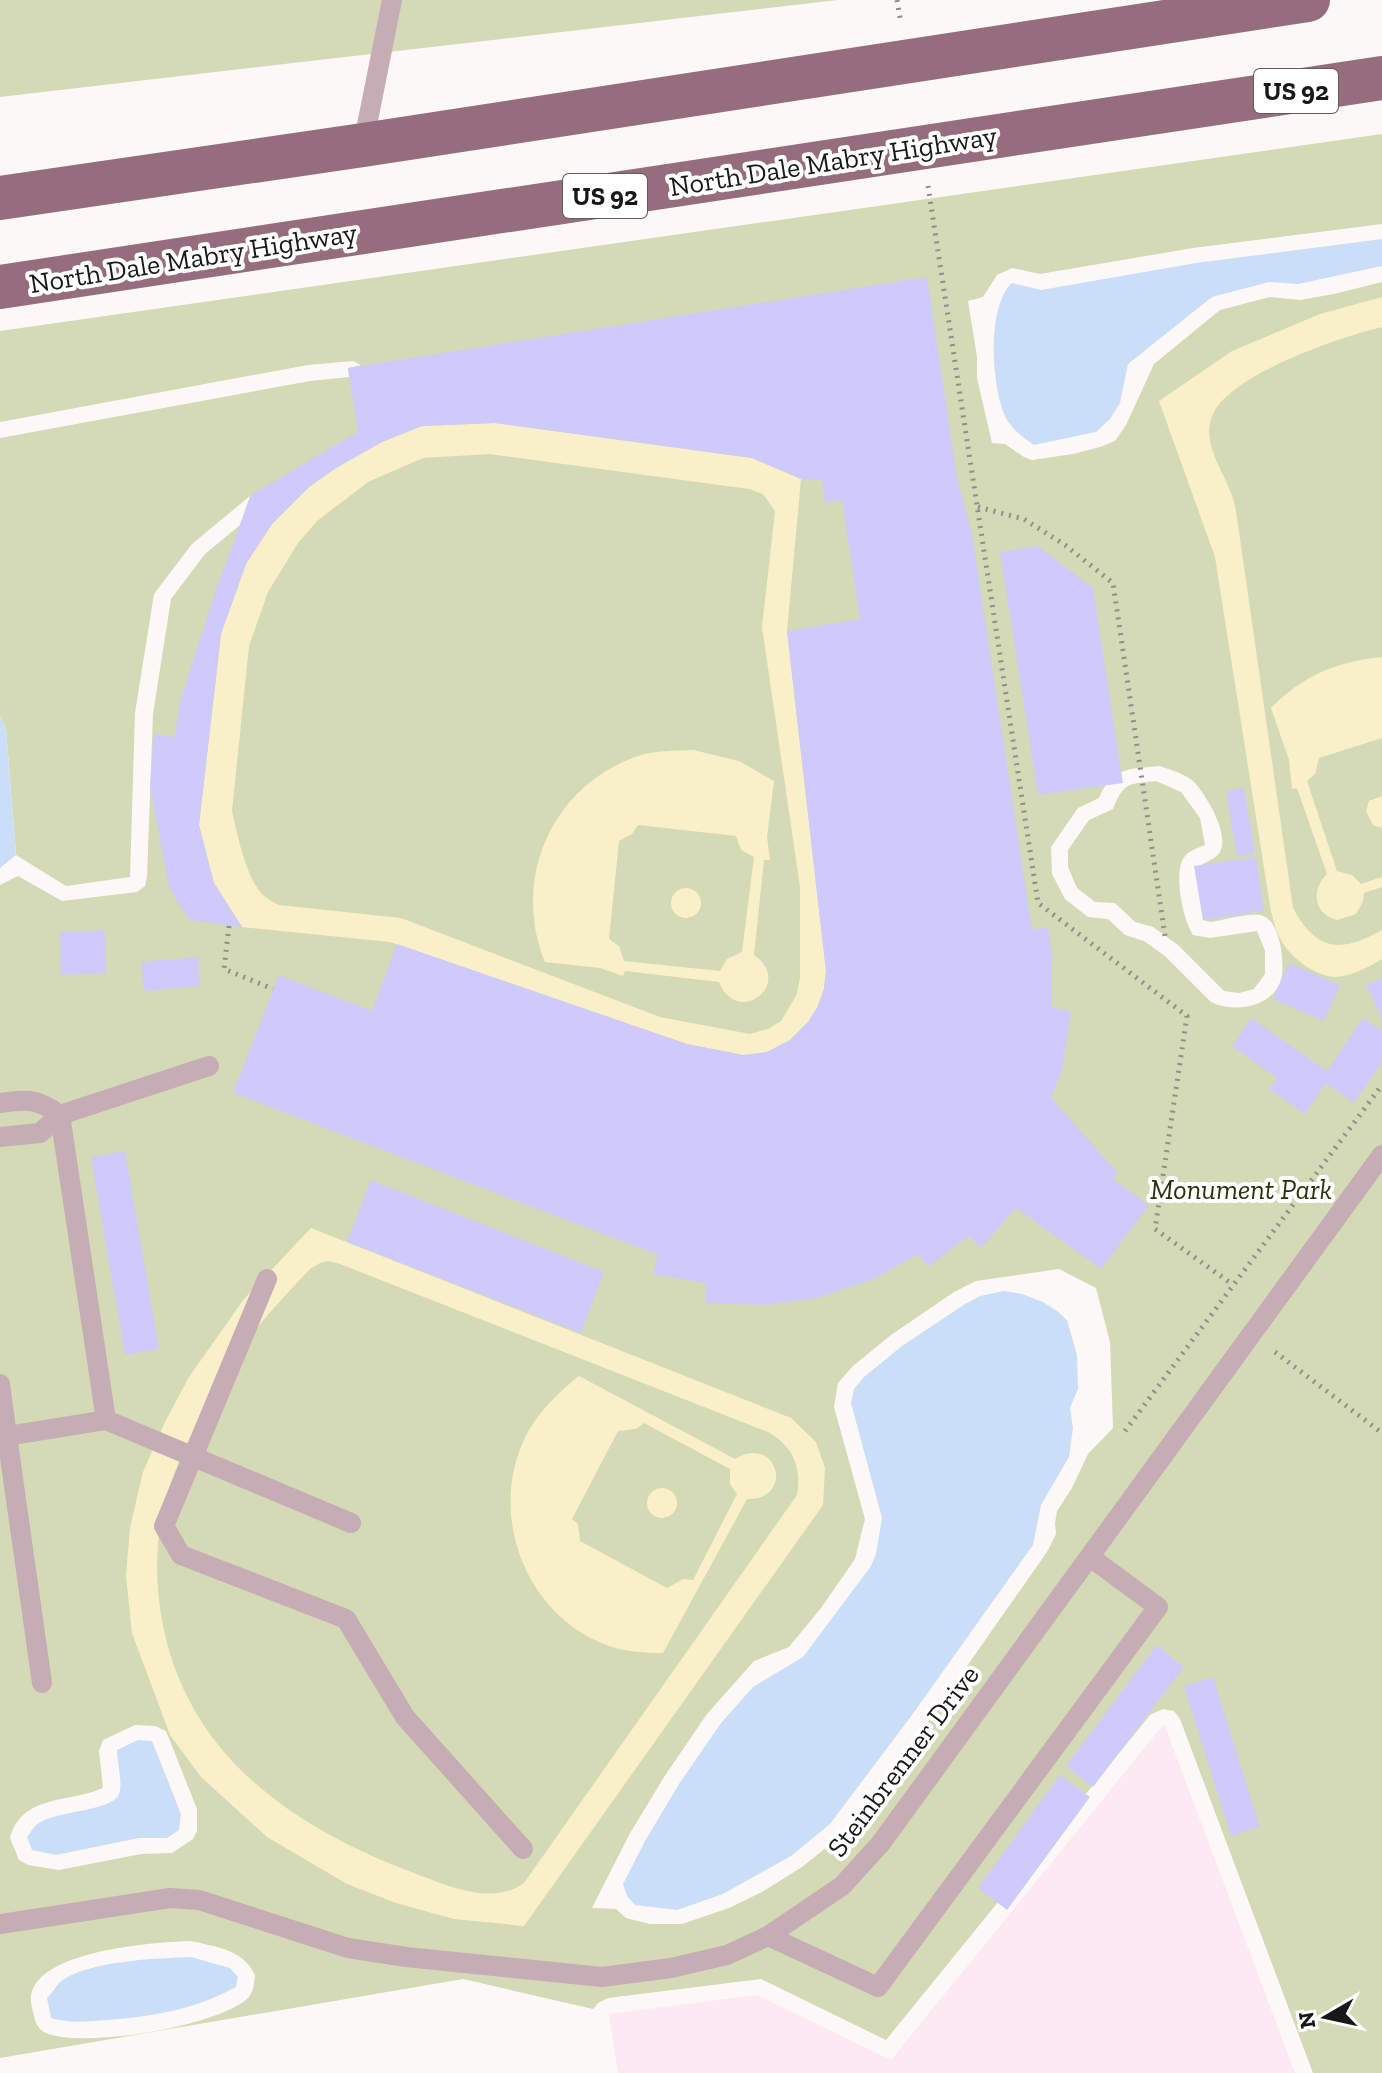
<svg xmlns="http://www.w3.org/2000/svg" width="1382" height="2073" font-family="'Zilla Slab',serif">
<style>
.education{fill:#fce9f2}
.green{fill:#d4dab5;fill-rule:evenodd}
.sand{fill:#f9f0ca;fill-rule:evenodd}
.water{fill:#cbdef7}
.building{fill:#cecafb}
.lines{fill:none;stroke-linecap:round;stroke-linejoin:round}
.path{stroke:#908e8d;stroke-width:5;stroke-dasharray:2 6;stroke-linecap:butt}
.service{stroke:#c5acb5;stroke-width:20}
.primary{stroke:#966d7c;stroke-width:44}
.labels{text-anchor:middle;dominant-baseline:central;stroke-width:8;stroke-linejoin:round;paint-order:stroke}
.shield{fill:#fff;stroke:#5e5d5d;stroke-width:2}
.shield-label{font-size:26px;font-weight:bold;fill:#191817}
.street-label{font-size:28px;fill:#191817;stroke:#fff}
.park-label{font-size:28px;font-style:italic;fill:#2c3008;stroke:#fff}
</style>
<rect width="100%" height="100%" fill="#fcf8f7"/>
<!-- education -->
<path class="education" d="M1164,1724l131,349h-677l-9,-59 148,-19 134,65z"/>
<!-- green -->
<path class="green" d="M0,0h838l-838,97z
M1382,134v90l-189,24 -153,26 -28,-6 -15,7 -14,22 -15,4 9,56v21l15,65 13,1 19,13 8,3 41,-6 27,-7 15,-6 11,-16 28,-61 66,-54 50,-13 30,3 34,-6 48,-12v1791h-69l-133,-354 -6,-8 -11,-2 -13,6 -264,325 -125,-61 -153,19 -10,5 -5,6 -130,-30 -463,79v-1173l18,-9 44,25 75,-9 8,-6 2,-9 6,-163 18,-115 34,-45 35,-29 10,-29 -58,48 -38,50 -19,119 -5,164 -64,9 -50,-31 -10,-126 -6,-13v-278l310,-57 39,-4 -1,-9 13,-3 -8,-4 -45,4 -308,57v-91zM1160,766c10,4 26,8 34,16 12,13 36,52 26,70 -6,10 -19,9 -24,19l7,49 7,2c15,-2 35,-9 50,-7 20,3 24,44 22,60 -5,32 -47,39 -71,27l-46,-46 -21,-15 -19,-6 -17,-16 -20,-2 -23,-18 -13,-25 -1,-27 27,-39 21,-10c13,-31 30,-29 61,-32zM1059,1269l37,19 14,54 3,86 -25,26 -16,34 -15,23 -2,12 1,11 -9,18 -120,171 -85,112 -40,32 -40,25 -33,16 -47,16h-32l-24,-6 -10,-9 -24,-1 37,-73 35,-58 43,-63 47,-53 35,-14 32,-39 34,-49 10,-40 -31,-112 4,-24 15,-17 38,-31 63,-43 22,-11zM135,1725l20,1 11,5 31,78v22l-4,8 -21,14 -31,1 -82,16 -31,-5 -9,-5 -9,-22c12,-44 59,-35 93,-50l-4,-37 4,-11zM191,1941c25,6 52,8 64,34 -1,7 -1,17 -7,23 -29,28 -165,51 -202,35 -11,-5 -11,-15 -14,-25 -15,-57 124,-66 159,-67z
M1156,781l25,11 19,26 5,27c-5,2 -14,5 -18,9 -16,13 -4,66 6,81l17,3 47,-7 8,20v23l-11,15 -15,4 -15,-2 -46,-46 -25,-18 -18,-5 -20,-19 -20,-1 -18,-14 -9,-21v-17l21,-30 24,-11c11,-27 15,-25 43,-28z"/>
<!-- sand -->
<path class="sand" d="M1382,297v30c-42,10 -151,47 -169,87 -15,33 19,65 23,97 19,132 38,265 57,397 24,44 48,45 89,22v29c-13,8 -32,18 -48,18 -21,-2 -47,-22 -55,-41 -4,-7 -5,-16 -8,-24l-56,-355 -56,-156 73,-50 88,-37z
M495,423l257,35 49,21 -14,152 39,340 -2,18 -7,19 -9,14 -18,18 -23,12 -24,3 -56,-11 -297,-102 -148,-15 -28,-44 -15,-58 22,-191 25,-70 26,-40 37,-37 27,-19 46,-26 40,-16zM489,454l260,35 14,5 12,17 -13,116 38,260v90l-3,17 -16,27 -13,8 -18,5 -90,-17 -259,-99 -122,-13c-6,-3 -12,-6 -16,-10 -17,-17 -26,-61 -31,-84l17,-165 19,-54 30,-49 19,-22 51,-39 55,-24z
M1382,657v81l-63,20 -4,16 -8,7 30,90 15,4 9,9 21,-7v10l-18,6 -1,8 -7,13 -19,6c-24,-7 -26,-30 -10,-46l-30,-86 -5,1 -3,-29 -18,-52c31,-32 67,-47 111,-51z
M693,750l46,11 35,20 -7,56 3,23h-6l-10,95c41,29 -17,73 -35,27l-94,-11 -2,5 -23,-8 -55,-6c-34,-83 7,-177 93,-206 18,-6 36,-5 55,-6zM638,825l98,11 5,14 13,7 -12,95 -15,7 -7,12 -96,-10 -5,-15 -10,-7 10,-98 13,-7z
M1382,796v32l-9,-3 -7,-14 3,-10z
M671 903a15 15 0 1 1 30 0a15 15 0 1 1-30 0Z
M311,1228l480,190 25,24 9,26 -2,37 -299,421 -70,-7 -58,-16 -49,-19 -80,-47 -66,-60 -31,-42 -38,-102 -6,-57 4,-48 13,-56 22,-50 24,-45 55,-78zM328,1261l12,3 428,168c25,14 34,35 29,63l-273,388c-32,23 -76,3 -110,-10 -123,-46 -231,-120 -253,-259 -7,-43 -5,-92 10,-132 18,-49 57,-119 90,-159 15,-18 32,-36 49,-54l10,-6z
M579,1376l156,83c42,-26 61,41 12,40l-84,154c-18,0 -37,-1 -54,-7 -82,-29 -121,-128 -85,-206 11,-25 34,-47 55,-64zM644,1423l86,46v15l7,10 -44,86 -10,-1 -16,9 -87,-47 -2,-17 -6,-5 46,-88 18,-2z
M647 1503a15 15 0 1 1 30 0a15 15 0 1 1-30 0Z"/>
<!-- water -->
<path class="water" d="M1382,239v27l-84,18 -29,-2 -57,15 -84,67 -8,39 -10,16 -14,13 -62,13c-10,-7 -20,-14 -27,-25 -16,-29 -21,-114 5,-137l29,7 155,-27z
M0,716l6,13 10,126 -16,13z
M1004,1291l18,3 21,8 14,9 10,9 10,35 1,34 -8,19 3,20 -4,29 -28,48 -8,40 -121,170 -82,109 -39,32 -68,38 -46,16 -42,-5 -8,-9 -4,-12 22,-43 34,-57 42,-61 32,-36 50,-30 68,-91 5,-12 6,-36 -31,-115 3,-14 10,-12 38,-31 63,-42 15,-8z
M138,1740l14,1 29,73 -2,16 -12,8h-28l-83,17 -24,-5 -5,-13c4,-5 7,-11 12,-14 17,-12 74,-12 80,-29 4,-11 -2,-31 -2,-44z
M191,1957l39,11 8,9 -2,10c-42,23 -82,29 -128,33 -20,1 -37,4 -57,-2l-4,-20c4,-4 8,-10 12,-15 25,-22 99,-25 132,-26z"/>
<!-- building -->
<path class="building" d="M927,277l30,200 15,57 60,396 16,-3 4,27v54l19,3 -9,60 -11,27 67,75 -5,6 36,26 -48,64 -85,-61 -35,40 -12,-12 -41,31 -10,-13 -44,25 -57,19 -54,7 -58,-2 1,-20 -53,-9 5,-19 -425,-162 46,-118 93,36 25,-67 290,100 56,11 24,-3 23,-12 18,-18 9,-14 7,-19 2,-18 -39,-340 73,-12 -18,-119 -17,3 -3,-23 -21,-1 -49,-21 -257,-35 -73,3 -40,16 -46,26 -27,19 -37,37 -26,40 -25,70 -22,191 15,58 28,44 -53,-7 -20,-33 -19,-102 4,-51 21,3 4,-32 36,-112 36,-98 107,-63 -10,-64z
M1038,546l55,42 30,195 -85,12 -38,-243z
M1244,788l11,66 -18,2 -11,-65z
M1256,857l8,54 -61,9 -9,-54z
M105,930l1,43 -45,2 -1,-43z
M198,957l2,29 -56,5 -3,-29z
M1289,963l51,22 -16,36 -51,-22z
M1382,978v40l-16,-33z
M1251,1018l76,53 36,-53 19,13v31l-28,41 -28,-20 -21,31 -36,-25 8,-11 -45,-32z
M125,1151l34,198 -34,6 -34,-198z
M371,1180l233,92 -23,61 -234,-91z
M1157,1645l27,22 -91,120 -27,-21z
M1213,1677l47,150 -29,9 -47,-150z
M1060,1775l30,22 -83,113 -29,-22z"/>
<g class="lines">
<!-- path -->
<path class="path" d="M897,0l4,23
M928,186l110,717 149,113 -32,213 77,55
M978,507l46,12 41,26 48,38 52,353
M229,926l-5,43 49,20
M1275,1352l107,81
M1125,1431l257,-346"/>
<!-- service -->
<path class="service" d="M363,145l29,-145
M0,1103c28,-4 36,-5 60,12l46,305 -99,16 35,247
M0,1137l40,-4 20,-18 149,-49
M267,1279l-103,247 17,29 165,64 59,98 118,132
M0,1384l7,52
M106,1420l245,103
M0,1924l170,-26 29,2 149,48 58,9 196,20 69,-9 56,-13 41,-19 74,-50 39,-43 501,-688
M768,1936l110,51 280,-380 -68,-50"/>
<!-- primary -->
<path class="primary" d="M0,198l363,-53 945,-145
M0,287l1382,-209"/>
</g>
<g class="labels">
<!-- shield labels -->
<g class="shield">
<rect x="1254" y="69" width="84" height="44" rx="6"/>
<rect x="563" y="174" width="84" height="44" rx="6"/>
</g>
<g class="shield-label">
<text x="1296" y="91">US 92</text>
<text x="605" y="196">US 92</text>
</g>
<!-- street labels -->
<g class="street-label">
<text transform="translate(833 161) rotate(-9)">North Dale Mabry Highway</text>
<text transform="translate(193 258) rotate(-9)">North Dale Mabry Highway</text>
<text transform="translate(903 1761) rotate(-53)">Steinbrenner Drive</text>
</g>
<!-- park labels -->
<g class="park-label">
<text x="1241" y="1189">Monument Park</text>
</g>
</g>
<!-- north arrow -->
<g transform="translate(1326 2017) rotate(261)" stroke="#ffffff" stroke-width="6" paint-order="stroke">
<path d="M0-6L14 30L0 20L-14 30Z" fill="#191817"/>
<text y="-12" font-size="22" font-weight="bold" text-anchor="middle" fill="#191817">N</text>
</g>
</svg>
